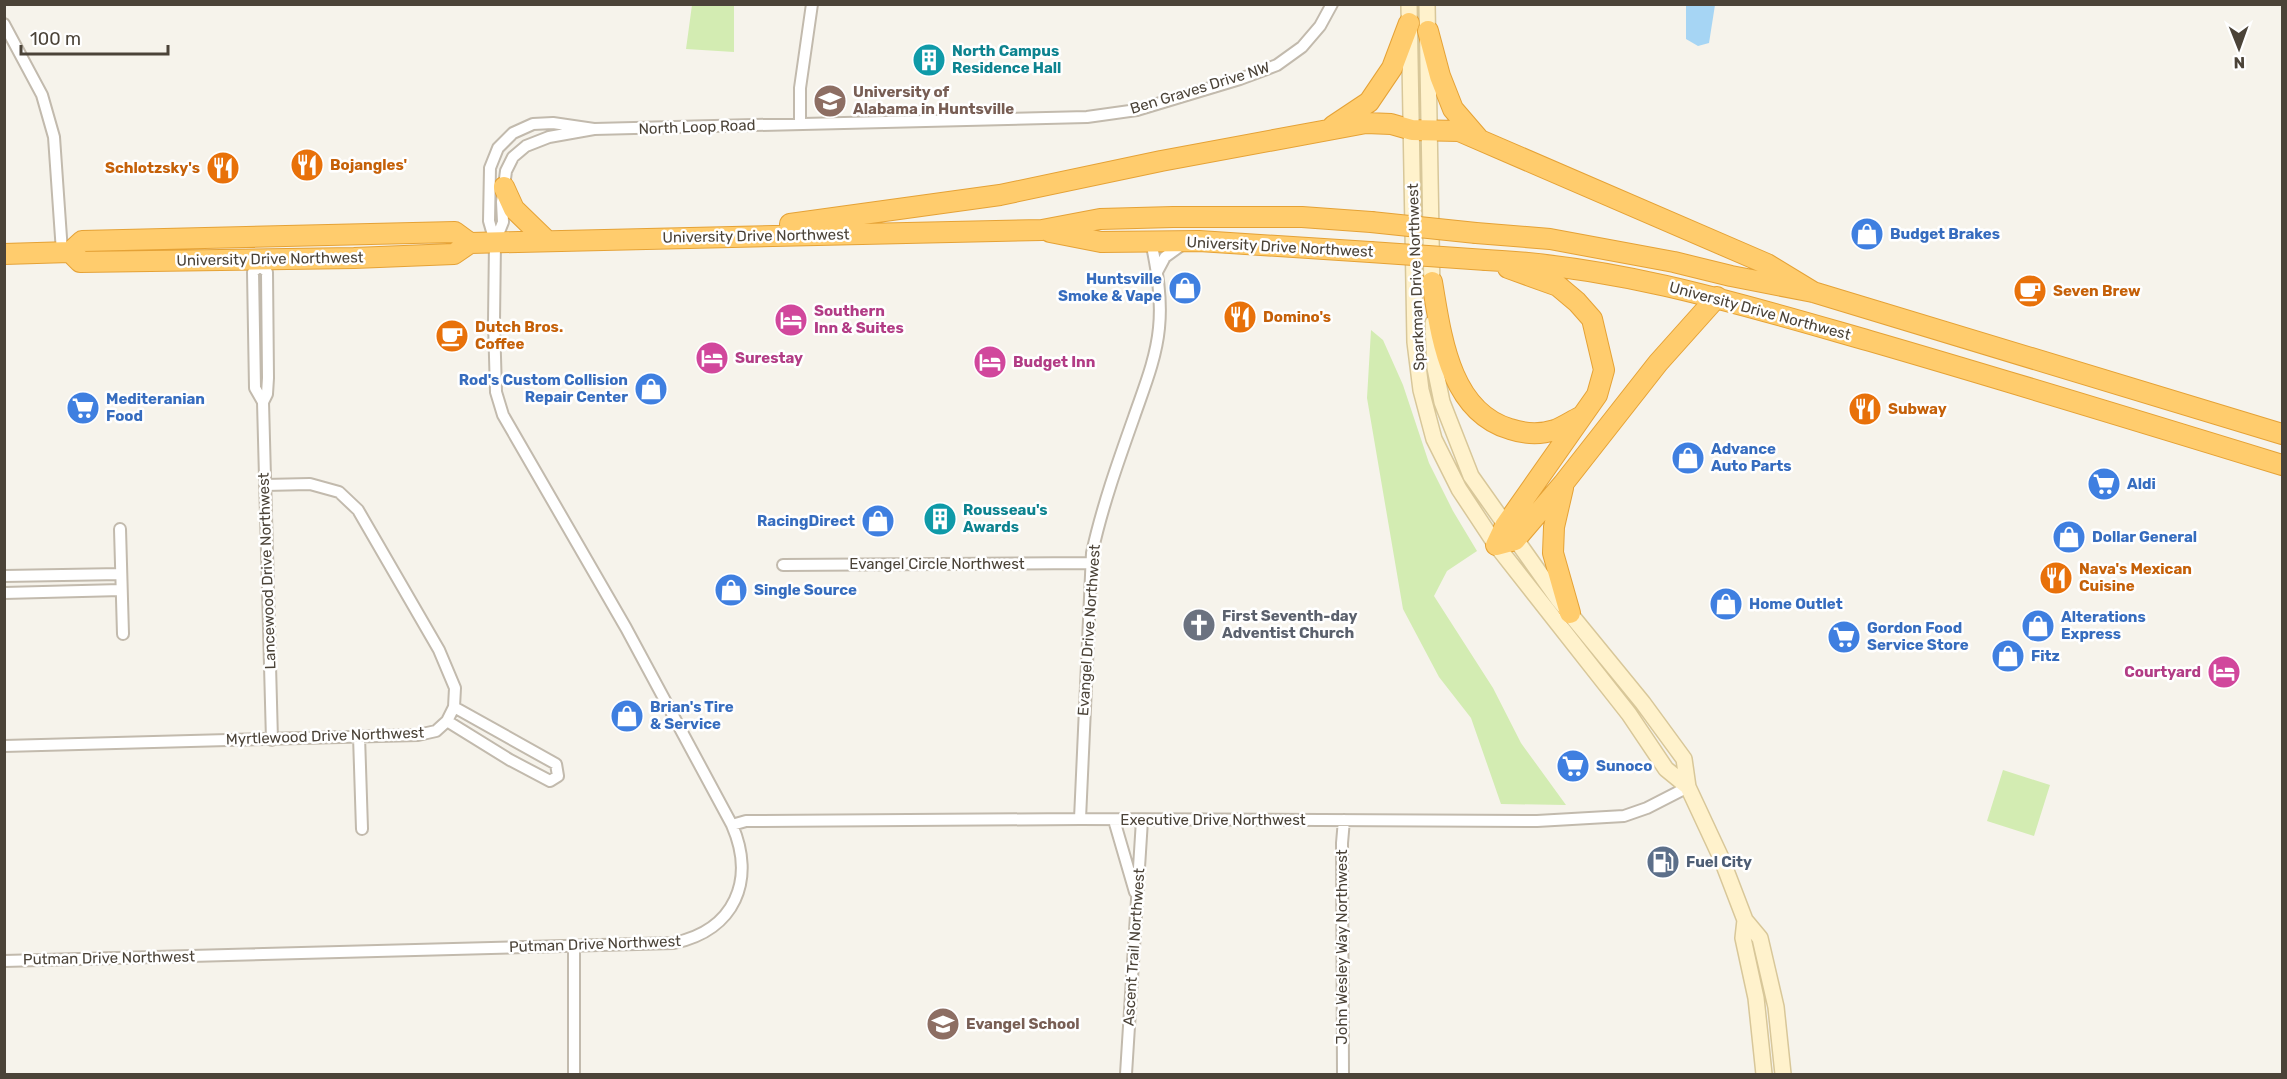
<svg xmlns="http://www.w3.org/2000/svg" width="2287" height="1079" font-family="Rubik,sans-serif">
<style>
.green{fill:#d3ecb2}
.water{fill:#a6d5f4}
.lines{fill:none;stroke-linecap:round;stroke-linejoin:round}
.street-casing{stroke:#c2baad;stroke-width:14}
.secondary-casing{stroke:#d8c799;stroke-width:18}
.highway-casing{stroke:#e5a236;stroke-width:22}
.street{stroke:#fff;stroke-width:10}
.secondary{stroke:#fff2cc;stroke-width:15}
.highway{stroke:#ffcc6d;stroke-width:20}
.highway-bridge-casing{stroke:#e5a236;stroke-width:22;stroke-linecap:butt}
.highway-bridge{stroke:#ffcc6d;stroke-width:20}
.labels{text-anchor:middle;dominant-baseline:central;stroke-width:5;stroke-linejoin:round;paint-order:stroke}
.culture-label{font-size:15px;font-weight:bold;fill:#0d838f;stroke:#fff;text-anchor:start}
.street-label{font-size:15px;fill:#4b4338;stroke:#fff}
.education-label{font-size:15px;font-weight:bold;fill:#785e54;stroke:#fff;text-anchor:start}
.food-label{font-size:15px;font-weight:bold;fill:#c56008;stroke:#fff;text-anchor:start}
.shop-label{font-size:15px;font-weight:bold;fill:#366cbe;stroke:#fff;text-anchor:start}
.hotel-label{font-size:15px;font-weight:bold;fill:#b23c85;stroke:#fff;text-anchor:start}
.worship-label{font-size:15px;font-weight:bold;fill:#5b616d;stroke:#fff;text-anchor:start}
.service-label{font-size:15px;font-weight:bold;fill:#4e5e75;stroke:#fff;text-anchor:start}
</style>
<rect width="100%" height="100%" fill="#f6f3eb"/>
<!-- green -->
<path class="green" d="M692,5h42v47l-48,-3z
M1371,330l12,10 20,45 26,78 24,48 24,40 -30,20 -13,25 59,92 28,55 45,62 -65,-1 -30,-86 -32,-41 -36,-68 -36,-211z
M2003,770l47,15 -16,51 -47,-15z"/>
<!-- water -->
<path class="water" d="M1686,5h29l-6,38 -11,3 -12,-7z"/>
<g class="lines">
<!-- street casing -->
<g class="street-casing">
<path id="street" d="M4,24l38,71 12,42 8,115
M800,123v-35l12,-84
M495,242l8,-20 -1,-20 4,-31 7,-14 13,-11 23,-9 45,-8 493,-12 50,-7 103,-31 37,-14 25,-18 18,-21 12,-22
M259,260l1,6 -7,6 2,116 8,14
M260,266l7,6 1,106 -1,16 -4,8 9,338
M1157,272l8,-15 18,-13
M120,529l3,105
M783,565l308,-2
M4,576l117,-2
M4,593l117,-3
M447,721l63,39 40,21 8,-5 -2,-12 -102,-57
M359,736l3,93
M4,746l414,-11 18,-4 11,-10 7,-14 1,-19 -16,-38 -81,-140 -19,-18 -29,-8 -45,1
M1080,819l12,-266c10,-46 26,-91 42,-136 10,-29 22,-58 25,-89 3,-30 -2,-58 -8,-87
M1114,820l21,72
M732,825l14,-4 334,-2 457,2 87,-5 23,-8 41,-21
M574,946v128
M4,961l670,-18c61,-13 82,-63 58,-118l-106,-197 -123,-213 -7,-23 -2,-70 1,-80 -6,-21 1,-53 8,-20 15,-15 20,-9 20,-1 41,6
M1126,1074l16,-254
M1343,1074l-1,-231 2,-23"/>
</g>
<!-- secondary casing -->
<g class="secondary-casing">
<path id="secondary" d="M1409,4l6,338 6,48 13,49 25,50 37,56 133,169 37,55 22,18
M1427,4l5,289
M1433,323l2,45 7,34 29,74 87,123 85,104 41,56 4,28 34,73 23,60 15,18 16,69 7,67
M1745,920l-2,18 13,60 8,76"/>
</g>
<!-- highway casing -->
<g class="highway-casing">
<path id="highway" d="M1428,31l12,45 13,33 25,29
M1333,126l36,-24 23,-34 17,-45
M504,187l10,22 33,32
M790,224l210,-29 161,-34 205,-38 25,1 21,6 47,1 308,133 46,28
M1050,232l51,10 98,-1 171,11
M1476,233l74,6 124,23 57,14 82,16 469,142
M70,252l10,10 274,-4 100,-4 16,-11 572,-13 58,-11 73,-2h129l69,5
M4,254l66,-2 12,-11 373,-9 15,11
M1486,260c132,6 258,45 384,81 138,40 275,82 412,124
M1432,282c9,52 17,129 78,147 15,5 29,6 45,1 8,-3 17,-9 25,-13
M1563,488l-9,39 -1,26 17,60
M1496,545l9,-19 92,-131 7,-25 -12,-51 -15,-17 -19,-16 -50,-18
M1496,545l19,-5 48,-56 95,-121 59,-66"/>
</g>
<!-- street -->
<use href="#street" class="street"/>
<!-- secondary -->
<use href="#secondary" class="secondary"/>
<!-- highway -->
<use href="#highway" class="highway"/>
<!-- highway-bridge casing -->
<g class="highway-bridge-casing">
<path id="highway-bridge" d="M1371,222l105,11
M1370,252l116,8"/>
</g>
<!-- highway-bridge -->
<use href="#highway-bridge" class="highway-bridge"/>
</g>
<!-- icons -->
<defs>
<g id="building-disc" transform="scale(1.725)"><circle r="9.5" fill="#0f9aa8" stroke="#fff"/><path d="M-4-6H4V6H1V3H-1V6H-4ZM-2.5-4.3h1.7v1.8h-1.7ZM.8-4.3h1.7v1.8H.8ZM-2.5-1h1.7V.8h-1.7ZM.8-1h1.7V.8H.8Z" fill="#fff"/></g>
<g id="university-disc" transform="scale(1.725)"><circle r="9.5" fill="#8d6e63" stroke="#fff"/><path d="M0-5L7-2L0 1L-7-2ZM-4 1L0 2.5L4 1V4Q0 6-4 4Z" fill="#fff"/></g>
<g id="restaurant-disc" transform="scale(1.725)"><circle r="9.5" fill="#e8710a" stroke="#fff"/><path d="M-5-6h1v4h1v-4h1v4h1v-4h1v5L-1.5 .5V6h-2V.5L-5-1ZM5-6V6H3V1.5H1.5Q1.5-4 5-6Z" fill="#fff"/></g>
<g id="shop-disc" transform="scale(1.725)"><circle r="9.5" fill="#3f7fe0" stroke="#fff"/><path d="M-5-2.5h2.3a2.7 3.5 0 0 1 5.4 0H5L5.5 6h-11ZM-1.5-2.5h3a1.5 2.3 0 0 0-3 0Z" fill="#fff"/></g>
<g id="cafe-disc" transform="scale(1.725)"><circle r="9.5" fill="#e8710a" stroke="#fff"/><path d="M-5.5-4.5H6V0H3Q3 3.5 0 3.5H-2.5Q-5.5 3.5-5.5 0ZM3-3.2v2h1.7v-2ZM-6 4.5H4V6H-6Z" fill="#fff"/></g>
<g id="hotel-disc" transform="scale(1.725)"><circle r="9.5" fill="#d1479c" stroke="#fff"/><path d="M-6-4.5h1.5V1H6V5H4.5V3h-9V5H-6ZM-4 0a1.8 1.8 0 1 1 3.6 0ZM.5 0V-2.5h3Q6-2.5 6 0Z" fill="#fff"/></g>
<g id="supermarket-disc" transform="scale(1.725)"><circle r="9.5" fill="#3f7fe0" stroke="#fff"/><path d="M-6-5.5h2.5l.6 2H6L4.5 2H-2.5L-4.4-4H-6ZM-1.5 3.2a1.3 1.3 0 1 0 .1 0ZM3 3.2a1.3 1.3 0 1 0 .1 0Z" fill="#fff"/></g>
<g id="church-disc" transform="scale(1.725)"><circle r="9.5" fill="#6b7280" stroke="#fff"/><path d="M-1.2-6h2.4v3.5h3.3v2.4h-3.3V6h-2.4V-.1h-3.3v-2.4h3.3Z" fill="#fff"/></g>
<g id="fuel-disc" transform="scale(1.725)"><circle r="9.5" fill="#5c6f8a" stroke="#fff"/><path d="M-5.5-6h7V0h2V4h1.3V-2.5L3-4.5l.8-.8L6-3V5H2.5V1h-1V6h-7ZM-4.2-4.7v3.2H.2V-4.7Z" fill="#fff"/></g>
<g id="school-disc" transform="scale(1.725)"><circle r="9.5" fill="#8d6e63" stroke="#fff"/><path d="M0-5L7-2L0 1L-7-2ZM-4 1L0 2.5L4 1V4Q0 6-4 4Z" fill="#fff"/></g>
</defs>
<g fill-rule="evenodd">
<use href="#building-disc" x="929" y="60"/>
<use href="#university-disc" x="830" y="101"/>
<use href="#restaurant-disc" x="307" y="165"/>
<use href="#restaurant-disc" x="223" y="168"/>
<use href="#shop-disc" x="1867" y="234"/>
<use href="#shop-disc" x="1185" y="288"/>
<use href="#cafe-disc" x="2030" y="291"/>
<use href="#restaurant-disc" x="1240" y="317"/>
<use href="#hotel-disc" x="791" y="320"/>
<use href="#cafe-disc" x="452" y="336"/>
<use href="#hotel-disc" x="712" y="358"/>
<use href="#hotel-disc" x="990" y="362"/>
<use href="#shop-disc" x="651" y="389"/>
<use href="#supermarket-disc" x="83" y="408"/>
<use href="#restaurant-disc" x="1865" y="409"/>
<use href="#shop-disc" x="1688" y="458"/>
<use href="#supermarket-disc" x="2104" y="484"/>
<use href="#building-disc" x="940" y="519"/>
<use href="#shop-disc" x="878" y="521"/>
<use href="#shop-disc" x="2069" y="537"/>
<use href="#restaurant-disc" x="2056" y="578"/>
<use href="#shop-disc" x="731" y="590"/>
<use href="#shop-disc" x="1726" y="604"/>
<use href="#church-disc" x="1199" y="625"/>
<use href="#shop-disc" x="2038" y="626"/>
<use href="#supermarket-disc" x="1844" y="637"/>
<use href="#shop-disc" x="2008" y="656"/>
<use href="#hotel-disc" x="2224" y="672"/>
<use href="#shop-disc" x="627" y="716"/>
<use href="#supermarket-disc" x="1573" y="766"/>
<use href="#fuel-disc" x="1663" y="862"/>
<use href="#school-disc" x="943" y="1024"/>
</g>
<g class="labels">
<!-- culture labels -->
<g class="culture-label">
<text x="952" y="51">North Campus<tspan x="952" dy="17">Residence Hall</tspan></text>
<text x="963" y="510">Rousseau's<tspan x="963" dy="17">Awards</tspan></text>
</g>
<!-- street labels -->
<g class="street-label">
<text transform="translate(1200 88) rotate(-17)">Ben Graves Drive NW</text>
<text transform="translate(697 127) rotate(-2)">North Loop Road</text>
<text transform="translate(756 236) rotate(-1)">University Drive Northwest</text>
<text transform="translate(1280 247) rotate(3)">University Drive Northwest</text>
<text transform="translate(270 259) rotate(-1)">University Drive Northwest</text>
<text transform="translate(1416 277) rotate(-92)">Sparkman Drive Northwest</text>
<text transform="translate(1760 311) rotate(15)">University Drive Northwest</text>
<text x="937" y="564">Evangel Circle Northwest</text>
<text transform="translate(267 571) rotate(-92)">Lancewood Drive Northwest</text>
<text transform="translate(1089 630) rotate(-86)">Evangel Drive Northwest</text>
<text transform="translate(325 736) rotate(-2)">Myrtlewood Drive Northwest</text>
<text x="1213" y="820">Executive Drive Northwest</text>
<text transform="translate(595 944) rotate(-2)">Putman Drive Northwest</text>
<text transform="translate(1134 947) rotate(-86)">Ascent Trail Northwest</text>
<text transform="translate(1342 947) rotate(-90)">John Wesley Way Northwest</text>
<text transform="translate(109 958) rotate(-1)">Putman Drive Northwest</text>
</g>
<!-- education labels -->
<g class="education-label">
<text x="853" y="92">University of<tspan x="853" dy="17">Alabama in Huntsville</tspan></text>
<text x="966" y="1024">Evangel School</text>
</g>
<!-- food labels -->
<g class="food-label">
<text x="330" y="165">Bojangles'</text>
<text x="200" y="168" text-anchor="end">Schlotzsky's</text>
<text x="2053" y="291">Seven Brew</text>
<text x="1263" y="317">Domino's</text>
<text x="475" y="327">Dutch Bros.<tspan x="475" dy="17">Coffee</tspan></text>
<text x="1888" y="409">Subway</text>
<text x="2079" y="569">Nava's Mexican<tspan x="2079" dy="17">Cuisine</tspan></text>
</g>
<!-- shop labels -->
<g class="shop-label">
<text x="1890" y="234">Budget Brakes</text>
<text x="1162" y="279" text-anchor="end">Huntsville<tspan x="1162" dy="17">Smoke &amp; Vape</tspan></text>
<text x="628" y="380" text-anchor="end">Rod's Custom Collision<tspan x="628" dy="17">Repair Center</tspan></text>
<text x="106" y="399">Mediteranian<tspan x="106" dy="17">Food</tspan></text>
<text x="1711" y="449">Advance<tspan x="1711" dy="17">Auto Parts</tspan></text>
<text x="2127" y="484">Aldi</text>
<text x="855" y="521" text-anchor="end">RacingDirect</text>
<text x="2092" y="537">Dollar General</text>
<text x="754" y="590">Single Source</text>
<text x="1749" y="604">Home Outlet</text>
<text x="2061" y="617">Alterations<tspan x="2061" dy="17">Express</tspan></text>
<text x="1867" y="628">Gordon Food<tspan x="1867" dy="17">Service Store</tspan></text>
<text x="2031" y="656">Fitz</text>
<text x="650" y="707">Brian's Tire<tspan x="650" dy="17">&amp; Service</tspan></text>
<text x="1596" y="766">Sunoco</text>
</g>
<!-- hotel labels -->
<g class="hotel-label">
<text x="814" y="311">Southern<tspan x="814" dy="17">Inn &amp; Suites</tspan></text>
<text x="735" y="358">Surestay</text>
<text x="1013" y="362">Budget Inn</text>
<text x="2201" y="672" text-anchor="end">Courtyard</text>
</g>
<!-- worship labels -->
<g class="worship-label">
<text x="1222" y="616">First Seventh-day<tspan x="1222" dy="17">Adventist Church</tspan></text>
</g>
<!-- service labels -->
<g class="service-label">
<text x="1686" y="862">Fuel City</text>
</g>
</g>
<!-- border -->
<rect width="2287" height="1079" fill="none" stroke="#4b4338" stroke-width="12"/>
<!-- north arrow -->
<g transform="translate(2239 48) rotate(179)" stroke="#ffffff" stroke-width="4.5" paint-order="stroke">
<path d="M0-4.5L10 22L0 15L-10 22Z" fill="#4b4338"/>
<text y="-9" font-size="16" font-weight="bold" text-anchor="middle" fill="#4b4338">N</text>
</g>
<!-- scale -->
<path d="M21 45v9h147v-9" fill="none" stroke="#4b4338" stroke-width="3"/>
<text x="30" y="45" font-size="18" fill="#4b4338" stroke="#ffffff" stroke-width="4.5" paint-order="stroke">100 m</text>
</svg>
